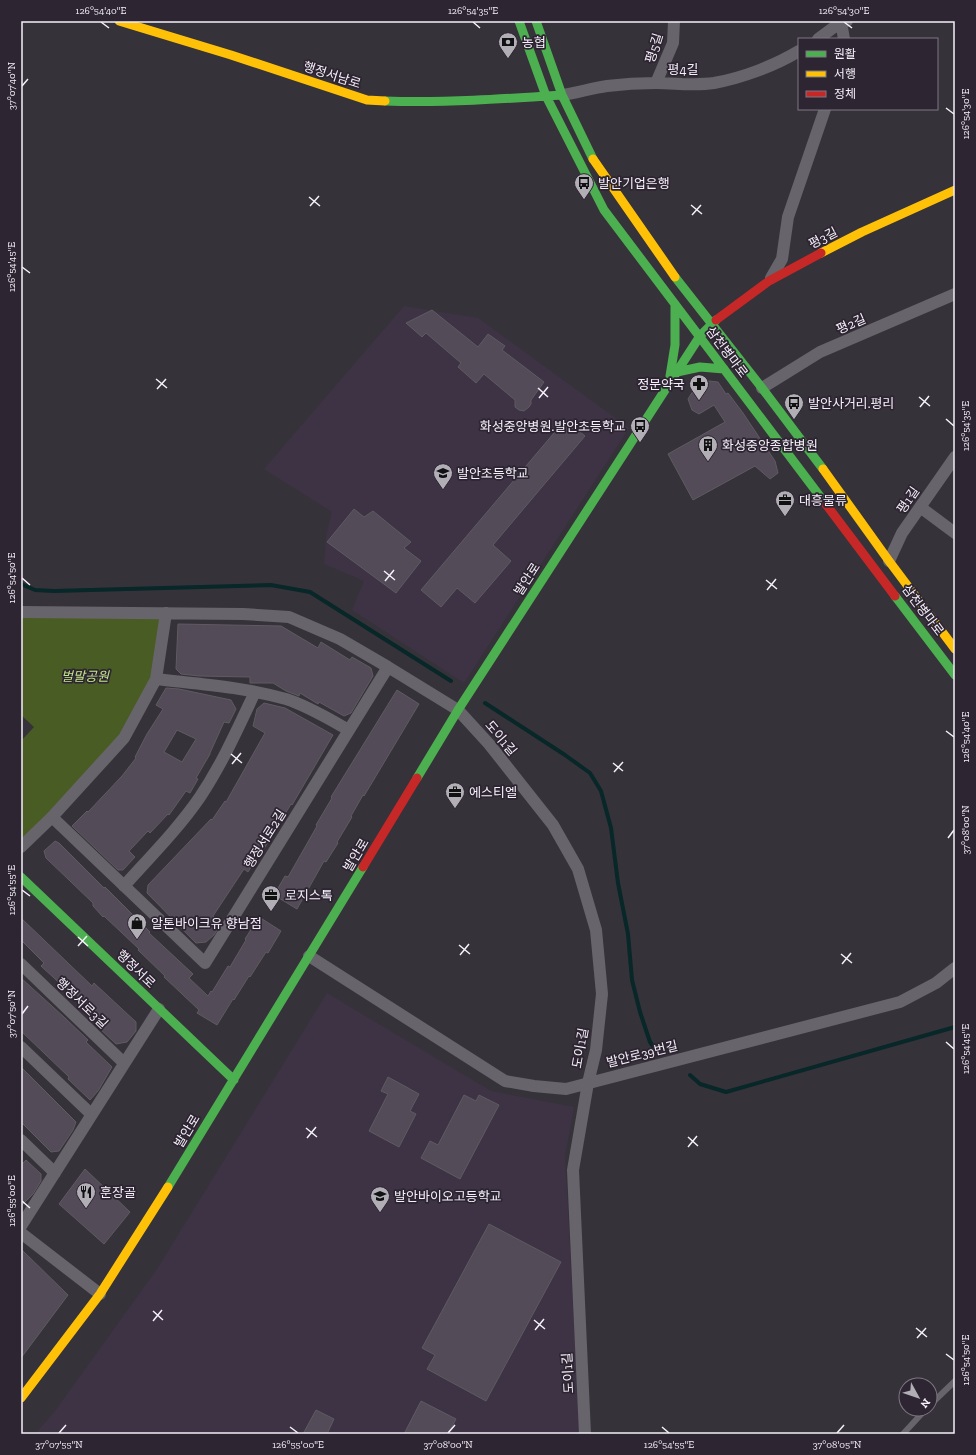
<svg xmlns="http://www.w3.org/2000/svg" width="976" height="1455" font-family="'Zilla Slab','Noto Sans KR',serif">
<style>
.built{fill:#3d3344}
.green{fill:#485c23}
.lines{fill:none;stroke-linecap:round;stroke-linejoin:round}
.stream{stroke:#082728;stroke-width:4}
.building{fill:#534b58;stroke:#5e5b61;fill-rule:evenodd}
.lane{stroke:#67646b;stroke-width:6}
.street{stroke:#67646b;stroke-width:12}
.fast{stroke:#4caf50;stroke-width:9}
.slow{stroke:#ffc107;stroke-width:9}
.jam{stroke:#c62828;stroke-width:9}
.ticks{fill:none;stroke:#f5f0f9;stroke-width:1.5}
.labels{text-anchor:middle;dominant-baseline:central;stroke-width:3.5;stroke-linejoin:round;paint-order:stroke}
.poi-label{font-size:13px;fill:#f5f0f9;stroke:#2d2532;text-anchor:start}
.street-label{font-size:13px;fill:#f5f0f9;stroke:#2d2532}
.park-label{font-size:13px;font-style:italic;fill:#c1e587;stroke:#2d2532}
.neatline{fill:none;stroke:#f5f0f9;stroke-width:1.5}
.ticks-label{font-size:10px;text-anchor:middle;fill:#f5f0f9}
</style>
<rect width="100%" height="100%" fill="#363239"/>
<!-- built -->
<path class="built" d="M404,306l74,12 151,110 -165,255 -112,-73 12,-29 -40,-17 2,-28 6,-24 -68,-43z
M327,993l164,98 83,16 -9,49 15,278h-545l20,-23 102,-142z"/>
<!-- green -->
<path class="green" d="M21,612l145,1 -10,66 -32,59 -103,109v-106l13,-14 -13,-12z"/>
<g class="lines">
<!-- stream -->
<path class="stream" d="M21,584l14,6 19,1 217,-6 39,7 141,89
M485,703l80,52 25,18 11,18 10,37 7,55 10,51 4,46 8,32 10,30 7,10
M690,1075l10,9 26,8 229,-65"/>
</g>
<!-- building -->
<path class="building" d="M432,310l46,37 10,-13 17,12 -3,4 42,32 -13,18v4l-2,3 -5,4 -5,-1 -4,-3v-7l-31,-26 -8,9 -18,-16 3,-4 -35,-30 -4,4 -16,-14z
M700,380l18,2 8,12 2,-1 15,20 32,48 3,12 -8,6 -15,-13 -62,34 -25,-46 57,-32 -11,-17 -15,9 -7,-4 -4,-11z
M565,420l20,16 -92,109 18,16 -36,42 -18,-15 -16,19 -20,-17z
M354,509l10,8 9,-6 38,31 -7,6 17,13 -25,32 -69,-51z
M178,624l103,2 37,22 3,-6 29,18 2,-3 19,11 2,8 -22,37 -7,3 -25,-14 -1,2 -18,-11 -1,3 -13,-5 -13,-8h-23v-6l-51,-1 -18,-2 -5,-5z
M166,688l13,1 52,11 5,9 -7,14 -5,-1 -14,31v1l-14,24 2,1 -8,14 -4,-2 -17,24 -1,-1 -18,19 -2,-2 -19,20 6,6 -12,13h-5l-46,-44 15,-15 1,1 34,-36 14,-18 -1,-1 12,-23 16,-25 -7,-4zM177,730l19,9 -14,23 -18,-10z
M397,690l22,14 -55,92 -1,-1 -12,21 1,1 -15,25 1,1 -12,19 -2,-1 -27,48 -23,-14 11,-19 3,1 16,-28 13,-23 -1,-1 16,-27 -1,-1z
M264,703l21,5 48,27 -41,70 -1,-1 -29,48 -1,-1 -13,21 -4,-3 -31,47 8,8 -7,11 -8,7 -10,1 -49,-50 1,-8 63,-66 1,1 13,-19 1,1 39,-69 -12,-7 4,-17z
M55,841l4,2 45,45 1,-1 45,45 -1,1 44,41 -4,4 19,18 3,-5 1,1 16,-26 2,1 16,-27 -1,-1 14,-22 22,14 -13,22 -2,-1 -16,25 -1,-1 -15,24 -1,-1 -16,26 -20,-12 2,-3 -35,-33 1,-1 -27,-26 1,-1 -35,-33 -1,1 -10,-11v-3l-47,-45 -2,-7z
M21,918l71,68 2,-3 42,39v9l-9,11 -11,2 -20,-19 2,-3 -11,-10 4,-3 -22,-21 -2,2 -26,-24 3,-3 -23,-23z
M21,978l43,39 24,23 -2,2 26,25 -14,24 -8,9 -22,-21 1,-2 -48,-46z
M21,1067l55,55 -3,8 -14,21 -8,1 -30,-30z
M388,1077l31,17 -9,17 6,3 -17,33 -30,-16 19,-37 -7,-3z
M464,1095l12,6 3,-6 20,10 -39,74 -39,-21 9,-17 8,4z
M26,1160l15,14v7l-8,13 -12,12v-41z
M85,1169l45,43 -26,32 -45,-40z
M489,1224l72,38 -75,139 -59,-32 8,-14 -13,-7z
M21,1249l47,46 -47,63z
M421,1401l35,18 -8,15h-44z
M316,1410l18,9 -7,15h-24z"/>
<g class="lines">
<!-- lane -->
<path class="lane" d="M930,1405l25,-24
M903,1434l23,-25"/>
<!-- street -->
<path class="street" d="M841,22l3,17
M818,39l23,-17 6,-1
M656,83l17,-40 1,-22
M562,95c15,-2 30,-7 45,-9 16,-2 33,-3 49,-3 19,0 38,3 58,0 28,-5 60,-17 85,-32
M771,278l11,-19 6,-42 37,-108
M762,388l58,-36 135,-58
M920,507l35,26
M889,561l13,-28 53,-76
M21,612l222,2 46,3 51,22 48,28 70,43 31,34 64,81 25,44 18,61 6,64 -6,56 -8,33 -15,87 12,264
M156,679c43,5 88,8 130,20 22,7 43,20 63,31
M52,817l153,146 183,-296
M21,847l31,-30 72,-79 32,-59 10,-66
M124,886c26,-29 54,-57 76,-89 22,-33 38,-69 55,-105
M309,956l196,125 29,5 32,3 334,-87 36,-19 19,-15
M21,964l103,99
M21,1047l70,67
M21,1140l34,33
M21,1226l138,-217
M21,1233l79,61"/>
<!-- fast -->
<path class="fast" d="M519,21l27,75
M536,21l26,74
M546,96l58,114 221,293
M385,101c59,2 118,-2 177,-6l31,64
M675,277l87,111 61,81
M677,372l23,-5 24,2
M670,376l5,-31v-41
M895,596l60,79
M417,778l41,-68 242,-374 16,-16
M21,877l213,203
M168,1187l195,-320"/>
<!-- slow -->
<path class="slow" d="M119,21l112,34 136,45 18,1
M593,159l82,118
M821,253l41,-21 93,-42
M823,469l66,92 66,88
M21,1398l79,-104 68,-107"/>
<!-- jam -->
<path class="jam" d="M716,320l53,-39 52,-28
M825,503l70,93
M363,867l54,-89"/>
</g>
<!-- ticks -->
<path class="ticks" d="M101,22l8,6M473,22l7,6M844,22l8,6M22,86l6,-7M946,108l8,6M309,197l11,9M691,205l11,9M310,206l9,-10M692,215l9,-10M22,267l8,6M156,379l11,9M538,388l10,9M157,389l9,-10M919,397l11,9M539,398l9,-11M920,407l9,-11M946,419l8,7M384,571l11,9M22,578l8,7M766,580l11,9M385,581l9,-11M767,590l9,-11M946,731l8,6M231,754l11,9M613,763l10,8M232,764l9,-11M614,772l9,-10M948,838l6,-8M22,890l8,6M78,937l10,9M459,945l11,9M78,946l9,-10M841,954l11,9M460,955l9,-11M842,964l9,-11M22,1014l6,-8M946,1042l8,7M306,1128l11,9M688,1137l10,9M307,1138l9,-11M688,1147l9,-11M22,1201l8,7M153,1311l10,9M534,1320l11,9M153,1321l9,-11M916,1328l11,9M535,1330l9,-11M917,1338l9,-10M946,1354l8,6M290,1427l8,6M662,1427l7,6M59,1433l7,-8M448,1433l7,-8M837,1433l7,-8"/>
<!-- icons -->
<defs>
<g id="bank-pin" transform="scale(1)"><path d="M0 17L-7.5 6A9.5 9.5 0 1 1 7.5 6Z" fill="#b2aeb6" stroke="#2d2532"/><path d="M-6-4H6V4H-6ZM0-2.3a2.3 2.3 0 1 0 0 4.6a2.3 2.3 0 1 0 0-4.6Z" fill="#111"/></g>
<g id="bus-pin" transform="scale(1)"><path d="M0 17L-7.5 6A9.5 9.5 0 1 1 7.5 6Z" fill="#b2aeb6" stroke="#2d2532"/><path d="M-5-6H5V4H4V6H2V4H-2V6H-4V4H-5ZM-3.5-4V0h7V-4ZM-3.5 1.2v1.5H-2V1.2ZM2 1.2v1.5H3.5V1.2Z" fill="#111"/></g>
<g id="pharmacy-pin" transform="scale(1)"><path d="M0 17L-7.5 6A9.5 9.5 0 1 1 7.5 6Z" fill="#b2aeb6" stroke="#2d2532"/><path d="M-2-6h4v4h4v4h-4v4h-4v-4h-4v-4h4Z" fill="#111"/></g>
<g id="building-pin" transform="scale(1)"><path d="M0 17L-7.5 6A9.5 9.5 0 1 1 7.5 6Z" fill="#b2aeb6" stroke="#2d2532"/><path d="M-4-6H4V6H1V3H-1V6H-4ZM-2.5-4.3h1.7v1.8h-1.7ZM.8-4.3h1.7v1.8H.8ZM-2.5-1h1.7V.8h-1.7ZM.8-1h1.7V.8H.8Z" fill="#111"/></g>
<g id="school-pin" transform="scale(1)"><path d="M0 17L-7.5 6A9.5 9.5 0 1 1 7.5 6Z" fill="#b2aeb6" stroke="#2d2532"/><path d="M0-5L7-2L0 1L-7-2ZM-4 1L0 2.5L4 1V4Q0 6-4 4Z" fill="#111"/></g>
<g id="office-pin" transform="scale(1)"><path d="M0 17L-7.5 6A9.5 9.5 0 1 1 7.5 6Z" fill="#b2aeb6" stroke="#2d2532"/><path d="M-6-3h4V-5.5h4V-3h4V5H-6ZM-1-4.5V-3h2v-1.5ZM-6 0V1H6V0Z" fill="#111"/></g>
<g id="shop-pin" transform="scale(1)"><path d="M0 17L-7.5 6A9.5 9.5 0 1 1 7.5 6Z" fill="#b2aeb6" stroke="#2d2532"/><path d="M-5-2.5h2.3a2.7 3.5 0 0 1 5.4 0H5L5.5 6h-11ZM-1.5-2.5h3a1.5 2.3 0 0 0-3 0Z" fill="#111"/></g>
<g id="restaurant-pin" transform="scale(1)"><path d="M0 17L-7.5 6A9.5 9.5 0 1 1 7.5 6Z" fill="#b2aeb6" stroke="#2d2532"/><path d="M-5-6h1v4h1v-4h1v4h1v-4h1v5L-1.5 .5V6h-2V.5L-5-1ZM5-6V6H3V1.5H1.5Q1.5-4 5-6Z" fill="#111"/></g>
</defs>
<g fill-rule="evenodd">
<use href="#bank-pin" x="508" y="42"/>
<use href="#bus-pin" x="584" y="183"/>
<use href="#pharmacy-pin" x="699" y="384"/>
<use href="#bus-pin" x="794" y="403"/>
<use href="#bus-pin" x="640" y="426"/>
<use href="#building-pin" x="708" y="445"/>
<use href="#school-pin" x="443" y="473"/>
<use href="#office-pin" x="785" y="500"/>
<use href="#office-pin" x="455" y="792"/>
<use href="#office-pin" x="271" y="895"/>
<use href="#shop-pin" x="137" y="923"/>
<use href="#restaurant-pin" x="86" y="1192"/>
<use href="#school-pin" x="380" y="1196"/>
</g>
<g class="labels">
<!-- poi labels -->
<g class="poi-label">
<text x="522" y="42">농협</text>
<text x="598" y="183">발안기업은행</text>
<text x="685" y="384" text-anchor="end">정문약국</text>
<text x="808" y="403">발안사거리.평리</text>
<text x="626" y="426" text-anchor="end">화성중앙병원.발안초등학교</text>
<text x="722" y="445">화성중앙종합병원</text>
<text x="457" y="473">발안초등학교</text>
<text x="799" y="500">대흥물류</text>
<text x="469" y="792">에스티엘</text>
<text x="285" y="895">로지스톡</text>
<text x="151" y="923">알톤바이크유 향남점</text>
<text x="100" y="1192">훈장골</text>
<text x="394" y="1196">발안바이오고등학교</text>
</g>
<!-- street labels -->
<g class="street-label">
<text transform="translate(654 48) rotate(-73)">평5길</text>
<text x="683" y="69">평4길</text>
<text transform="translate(332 75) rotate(18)">행정서남로</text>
<text transform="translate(823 238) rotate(-28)">평3길</text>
<text transform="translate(851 324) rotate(-24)">평2길</text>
<text transform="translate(727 352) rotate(53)">삼천병마로</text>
<text transform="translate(908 500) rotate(-55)">평1길</text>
<text transform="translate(527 579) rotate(-57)">발안로</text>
<text transform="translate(923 610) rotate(53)">삼천병마로</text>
<text transform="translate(501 738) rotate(50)">도이1길</text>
<text transform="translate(265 839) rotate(-58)">행정서로2길</text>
<text transform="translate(356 855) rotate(-59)">발안로</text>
<text transform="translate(136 969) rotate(44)">행정서로</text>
<text transform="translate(82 1003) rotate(44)">행정서로3길</text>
<text transform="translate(580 1048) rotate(-80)">도이1길</text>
<text transform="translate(642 1054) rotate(-14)">발안로39번길</text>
<text transform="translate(187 1131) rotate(-59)">발안로</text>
<text transform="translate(568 1373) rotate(-93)">도이1길</text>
</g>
<!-- park labels -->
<g class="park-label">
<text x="85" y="676">벌말공원</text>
</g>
</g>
<!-- border -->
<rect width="976" height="1455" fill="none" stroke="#2d2532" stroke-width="44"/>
<!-- legend -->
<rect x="798" y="38" width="140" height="72" fill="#2d2532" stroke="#7d7682"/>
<rect x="806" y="51" width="20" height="6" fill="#4caf50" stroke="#7d7682"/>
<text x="834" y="58" font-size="12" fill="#f5f0f9">원활</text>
<rect x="806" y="71" width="20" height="6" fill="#ffc107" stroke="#7d7682"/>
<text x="834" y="78" font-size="12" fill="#f5f0f9">서행</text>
<rect x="806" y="91" width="20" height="6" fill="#c62828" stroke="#7d7682"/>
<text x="834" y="98" font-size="12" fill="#f5f0f9">정체</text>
<!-- north arrow -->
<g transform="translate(918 1397) rotate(130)"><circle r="19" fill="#2d2532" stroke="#7d7682"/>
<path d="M0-3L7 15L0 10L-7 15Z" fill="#b2aeb6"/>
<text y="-6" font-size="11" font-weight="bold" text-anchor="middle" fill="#f5f0f9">N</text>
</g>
<rect x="22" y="22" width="932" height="1411" class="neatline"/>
<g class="ticks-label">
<text x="101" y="14">126°54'40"E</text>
<text x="473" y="14">126°54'35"E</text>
<text x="844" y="14">126°54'30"E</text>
<text transform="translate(11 86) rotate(-90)" y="4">37°07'40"N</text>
<text transform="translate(965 114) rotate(-90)" y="4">126°54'30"E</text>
<text transform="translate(11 267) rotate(-90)" y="4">126°54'45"E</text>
<text transform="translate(965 426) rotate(-90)" y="4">126°54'35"E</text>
<text transform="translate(11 578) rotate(-90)" y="4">126°54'50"E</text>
<text transform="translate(965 737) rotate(-90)" y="4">126°54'40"E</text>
<text transform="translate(965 830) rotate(-90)" y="4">37°08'00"N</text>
<text transform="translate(11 890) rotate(-90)" y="4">126°54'55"E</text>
<text transform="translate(11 1014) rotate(-90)" y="4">37°07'50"N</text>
<text transform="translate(965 1049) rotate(-90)" y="4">126°54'45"E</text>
<text transform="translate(11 1201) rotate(-90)" y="4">126°55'00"E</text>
<text transform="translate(965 1360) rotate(-90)" y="4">126°54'50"E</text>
<text x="59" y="1448">37°07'55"N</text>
<text x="298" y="1448">126°55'00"E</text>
<text x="448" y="1448">37°08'00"N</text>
<text x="669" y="1448">126°54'55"E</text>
<text x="837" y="1448">37°08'05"N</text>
</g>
</svg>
